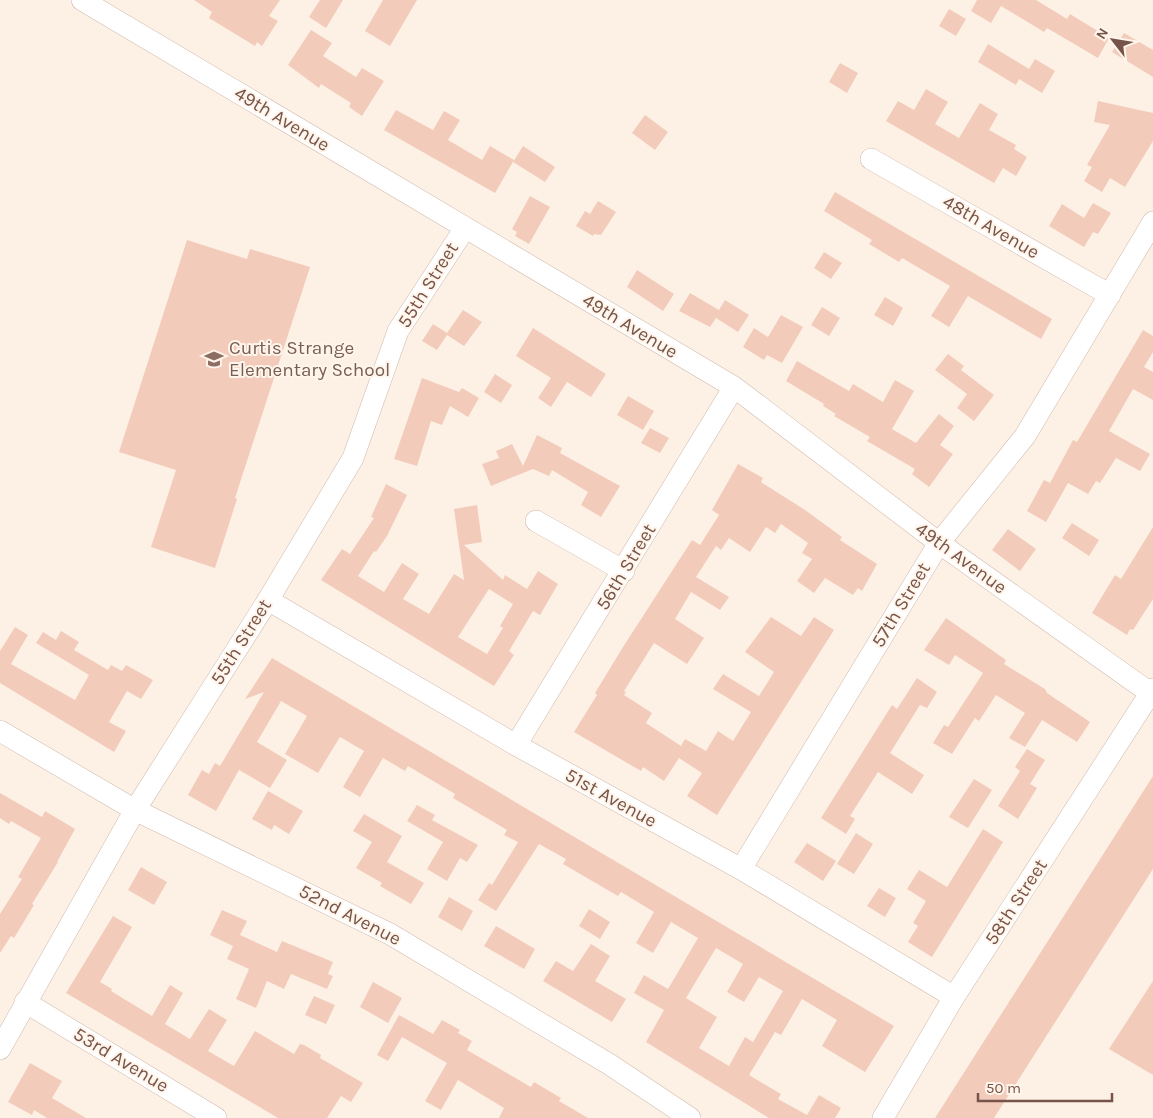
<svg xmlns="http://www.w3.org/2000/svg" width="1153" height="1118" font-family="Karla,sans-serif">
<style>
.building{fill:#f3cbbb;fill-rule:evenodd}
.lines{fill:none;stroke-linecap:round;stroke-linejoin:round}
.street-casing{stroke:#d1b9ad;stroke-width:22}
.street{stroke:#fff;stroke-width:21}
.labels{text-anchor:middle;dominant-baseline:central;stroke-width:4;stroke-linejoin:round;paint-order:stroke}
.street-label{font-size:19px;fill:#775449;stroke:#fff5eb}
.education-label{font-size:19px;fill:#785e54;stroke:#fff5eb;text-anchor:start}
</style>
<rect width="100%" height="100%" fill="#fdf1e5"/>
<!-- building -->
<path class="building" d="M194,0h86l-11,16 9,5 -16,25 -5,-4 -2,4 -46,-28 3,-6z
M320,0h23l-17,28 -17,-11z
M383,0h34l-27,46 -25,-15z
M977,0h59l31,19 3,-5 39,24 -11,20 -51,-30 -3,4 -43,-26 -10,17 -20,-12z
M949,9l17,10 -10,17 -17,-10z
M311,30l21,13 -9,13 33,21 6,-9 22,13 -22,35 -13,-9 2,-4 -30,-19 -2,4 -31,-23z
M1124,33l29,17v27l-41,-25z
M988,44l41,25 6,-10 20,12 -13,22 -23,-14 -3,6 -38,-23z
M840,63l18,10 -11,20 -18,-11z
M926,89l22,13 -13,22 24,14 21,-35 18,11 -9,16 27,15 -2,4 13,8 -11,19 -13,-8 -9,15 -108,-62 12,-20 16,9z
M1098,101l55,12v28l-28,46 -15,-9 -8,14 -18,-11 8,-14 -5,-2 23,-40 -16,-3z
M396,110l37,20 11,-19 16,9 -12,20 34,20 8,-14 24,14 -19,33 -111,-63z
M645,115l23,17 -13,18 -23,-17z
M523,146l32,21 -10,15 -32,-20z
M835,192l217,127 -11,20 -73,-43 -19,31 -18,-11 19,-30 -48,-28 -3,4 -30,-18 3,-4 -48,-29z
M530,196l20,11 -21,37 -14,-8 2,-4 -5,-3z
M598,201l18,11 -15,23 -7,-1 -1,2 -17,-10 9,-15 5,3z
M1093,203l18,10 -13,21 -5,-2 -9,15 -35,-21 13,-22 22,14z
M187,240l60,19 3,-10 60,18 -75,231 2,1 -22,69 -64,-21 25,-77 -57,-18z
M824,252l18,11 -11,16 -17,-11z
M637,270l37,24 -11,17 -36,-24z
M690,293l29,17 6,-10 24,15 -11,17 -22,-14 -6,9 -31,-16z
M885,297l18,11 -10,18 -19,-11z
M822,307l18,11 -11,18 -18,-11z
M463,310l19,12 -18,24 -17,-11 -10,15 -15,-9 11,-17 14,9z
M781,315l22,12 -21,36 -15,-8 -3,5 -21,-13 11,-19 14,9z
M533,328l73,46 -15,23 -24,-15 -16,25 -13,-9 13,-20 -35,-22z
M1143,330l10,6v16l-9,15 9,5v28l-20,-11 -24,42 41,23 -10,17 -24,-13 -16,25 -4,-2 -8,13 -20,-11 -22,39 -19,-11 17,-31 6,3 23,-43 4,2z
M948,354l16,12 -3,4 33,25 -20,26 -17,-13 10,-14 -32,-24z
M797,361l52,30 4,-7 30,18 12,-22 19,11 -22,38 24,14 23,-29 15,12 -14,19 13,9 -24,33 -17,-13 3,-5 -48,-28 3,-4 -36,-21 2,-2 -13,-8 1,-2 -38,-23z
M495,374l17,11 -11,18 -17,-11z
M422,378l37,14 3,-4 17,10 -11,19 -18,-11 -8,19 -11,-4 -14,45 -23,-7z
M628,396l26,15 -11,19 -26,-15z
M650,428l19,10 -9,15 -19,-10z
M537,435l25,13 -2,5 60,33 -19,31 -20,-12 7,-13 -36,-22 -3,6 -16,-7 -42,17 -9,-22 17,-6 -3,-7 16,-7 11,22z
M738,464l25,14 -2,4 44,28 37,27 -2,3 37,24 -15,27 -4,-3 -5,7 -28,-17 -11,15 -17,-12 15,-22 -10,-6 6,-10 -27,-19 -6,9 -9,-6 -16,25 -21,-14 -8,12 -5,-4 -20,31 33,20 -9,13 -29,-18 -16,27 29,19 -17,26 -33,-21 -30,48 2,1 -2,3 28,18 -6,10 35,23 4,-7 21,12 12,-20 15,10 18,-29 -38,-23 10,-15 36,22 15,-24 -29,-20 26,-35 30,19 13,-19 20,13 -117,185 -30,-19 15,-23 -23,-15 -15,23 -21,-14 -2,4 -67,-39 23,-37 -2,-2 28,-46 69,-107 8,5 19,-30 -7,-5z
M386,484l21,11 -20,41 -11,16 -2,-1 -16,25 26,16 18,-29 17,11 -16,25 26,15 25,-40 10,6 -10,-71 23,-4 5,37 -18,3 39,35 2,-5 22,14 11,-18 20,13 -18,31 -7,-4 -24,40 5,4 -20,31 -173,-106 21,-31 8,5 24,-36 -3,-1zM489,589l24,15 -13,22 3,2 -16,26 -29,-17z
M1072,523l27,17 -10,16 -27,-18z
M1153,527v72l-20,31 -3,-1 -3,6 -35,-22 23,-38 6,4z
M1008,529l28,20 -16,22 -28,-21z
M946,618l60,42 -2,4 41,25 2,4 43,29 -13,20 -35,-22 -17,27 -16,-9 16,-25 -29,-18 -17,26 -4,-3 -23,36 -19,-11 11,-18 4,2 35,-54 -28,-18 -6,10 -25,-15z
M15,627l13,8 -17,29 64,36 14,-25 -53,-32 7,-11 13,8 5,-9 18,11 -5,8 34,20 3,-5 11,6 4,-6 27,15 -12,19 -14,-8 -18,31 17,9 -12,21 -114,-69v-32z
M272,658l622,368 -29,46 -43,-26 15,-26 -35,-21 -21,36 -6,-3 -26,43 32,19 -3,5 29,16 12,-20 22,13 -6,10h-66l-123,-76 18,-32 -30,-17 10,-18 24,14 30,-51 -27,-16 -18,31 -17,-10 18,-31 -33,-20 -3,4 -55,-32 3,-5 -27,-15 -43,67 -18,-11 11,-17 3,2 26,-43 -14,-7 3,-5 -54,-32 2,-4 -47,-28 -3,5 -22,-13 -23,39 -17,-10 21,-36 -24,-14 -22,36 -33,-19 22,-38 -26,-15 -24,41 30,18 -17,28 -31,-18 -23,41 -28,-16 14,-25 7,4 6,-11 5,3 44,-74 -19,7zM716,948l27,16 -16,28 17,10 15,-25 24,14 -30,51 -8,-5 -16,29 -30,-18 18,-31 -31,-19z
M917,678l20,14 -10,16 -7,-3 -30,48 34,22 -12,19 -34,-22 -28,44 5,3 -9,15 -25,-16 71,-113 5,4z
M1027,749l18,11 -15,24 7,4 -19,31 -20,-13 22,-35 -5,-4z
M1153,776v93l-159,249h-59z
M974,779l18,11 -24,38 -19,-11z
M268,791l35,20 -14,23 -15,-9 -2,5 -20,-11z
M0,793l42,24 3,-6 30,18 -18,33h1l-26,42 2,1 -20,33 -3,-2 -11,17v-39l22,-35 -4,-2 23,-39 -30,-17 -2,3 -9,-6z
M417,805l18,10 -3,5 46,25 -11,17 -7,-4 -13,23 -20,-12 16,-27 -36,-21z
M364,814l38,22 -15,26 37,21 -13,21 -31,-18 2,-3 -26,-15 16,-26 -19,-11z
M983,829l20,13 -71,115 -24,-15 10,-16 -5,-3 13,-22 -19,-12 12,-19 28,17z
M856,833l17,11 -19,30 -17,-10z
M807,843l29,18 -13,20 -29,-19z
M141,867l26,15 -13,23 -26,-15z
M879,888l17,10 -11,19 -18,-11z
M449,897l24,14 -11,20 -24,-14z
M589,909l21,13 -10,17 -21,-13z
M222,910l25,11 -7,14 37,17 5,-11 51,21 -5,12 5,2 -6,13 -36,-15 -7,15 -17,-8 -11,27 -20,-9 13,-30 -22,-10 6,-13 -23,-11z
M113,916l19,11 -32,55 12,7 -1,2 41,25 18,-31 13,8 -18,31 25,15 19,-30 18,11 -19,31 26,15 21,-35 39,23 6,-10 4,1 17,10 -1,3 43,25 -12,19 -10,-6 -14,22h-49l-212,-125z
M496,926l39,23 -11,20 -40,-23z
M591,944l19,12 -15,25 31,18 -14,23 -69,-41 13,-20 17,10z
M1153,981v94l-44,-26z
M373,982l29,16 -14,25 -28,-16z
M314,996l21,9 -9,19 -21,-9z
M399,1015l34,19 9,-14 18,10 -2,3 14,8 -5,9 64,37 3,-5 27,16 -2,3 29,17h-89l5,-10 -46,-28 -17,30 -16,-9 22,-38 -45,-26 -14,24 -11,-6z
M30,1063l32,18 -10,17 34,20h-39l-13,-8 -2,5 -24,-13z"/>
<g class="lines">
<!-- street casing -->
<g class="street-casing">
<path id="street" d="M82,0l652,387 205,156 214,152
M871,159l239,136
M536,521l88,50
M268,600l248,145 225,124 213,128
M0,731l135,79 255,124 219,130 81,54
M516,745l218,-358
M741,869l198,-326 86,-107 128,-214
M25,1002l191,116
M0,1049l135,-239 133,-210 85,-142 45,-127 67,-103
M883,1118l71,-121 199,-308"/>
</g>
<!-- street -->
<use href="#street" class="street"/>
</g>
<!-- icons -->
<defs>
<g id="school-bare" transform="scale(1.5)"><path d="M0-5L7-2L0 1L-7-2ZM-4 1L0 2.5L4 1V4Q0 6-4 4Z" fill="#8d6e63" stroke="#fff5eb" stroke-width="2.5" paint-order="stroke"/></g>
</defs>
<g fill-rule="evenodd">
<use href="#school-bare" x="214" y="359"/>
</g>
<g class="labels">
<!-- street labels -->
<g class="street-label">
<text transform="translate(282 119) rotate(31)">49th Avenue</text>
<text transform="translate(991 227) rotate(30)">48th Avenue</text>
<text transform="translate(428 285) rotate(-58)">55th Street</text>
<text transform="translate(630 326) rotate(31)">49th Avenue</text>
<text transform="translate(961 558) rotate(36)">49th Avenue</text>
<text transform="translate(626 567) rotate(-59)">56th Street</text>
<text transform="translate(901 605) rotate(-59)">57th Street</text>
<text transform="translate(241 642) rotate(-58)">55th Street</text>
<text transform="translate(611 798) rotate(29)">51st Avenue</text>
<text transform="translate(1016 902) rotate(-57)">58th Street</text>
<text transform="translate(350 915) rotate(27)">52nd Avenue</text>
<text transform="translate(121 1060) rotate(31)">53rd Avenue</text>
</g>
<!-- education labels -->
<g class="education-label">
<text x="229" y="348">Curtis Strange<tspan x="229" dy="22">Elementary School</tspan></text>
</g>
</g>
<!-- north arrow -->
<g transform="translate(1113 40) rotate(301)" stroke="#fff5eb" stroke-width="4" paint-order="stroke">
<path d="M0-4L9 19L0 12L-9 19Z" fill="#775449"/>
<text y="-8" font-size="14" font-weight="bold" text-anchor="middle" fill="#775449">N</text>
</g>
<!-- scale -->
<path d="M978 1093v8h134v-8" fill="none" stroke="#775449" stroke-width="2.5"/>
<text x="986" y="1093" font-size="15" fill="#775449" stroke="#fff5eb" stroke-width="4" paint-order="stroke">50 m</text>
</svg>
